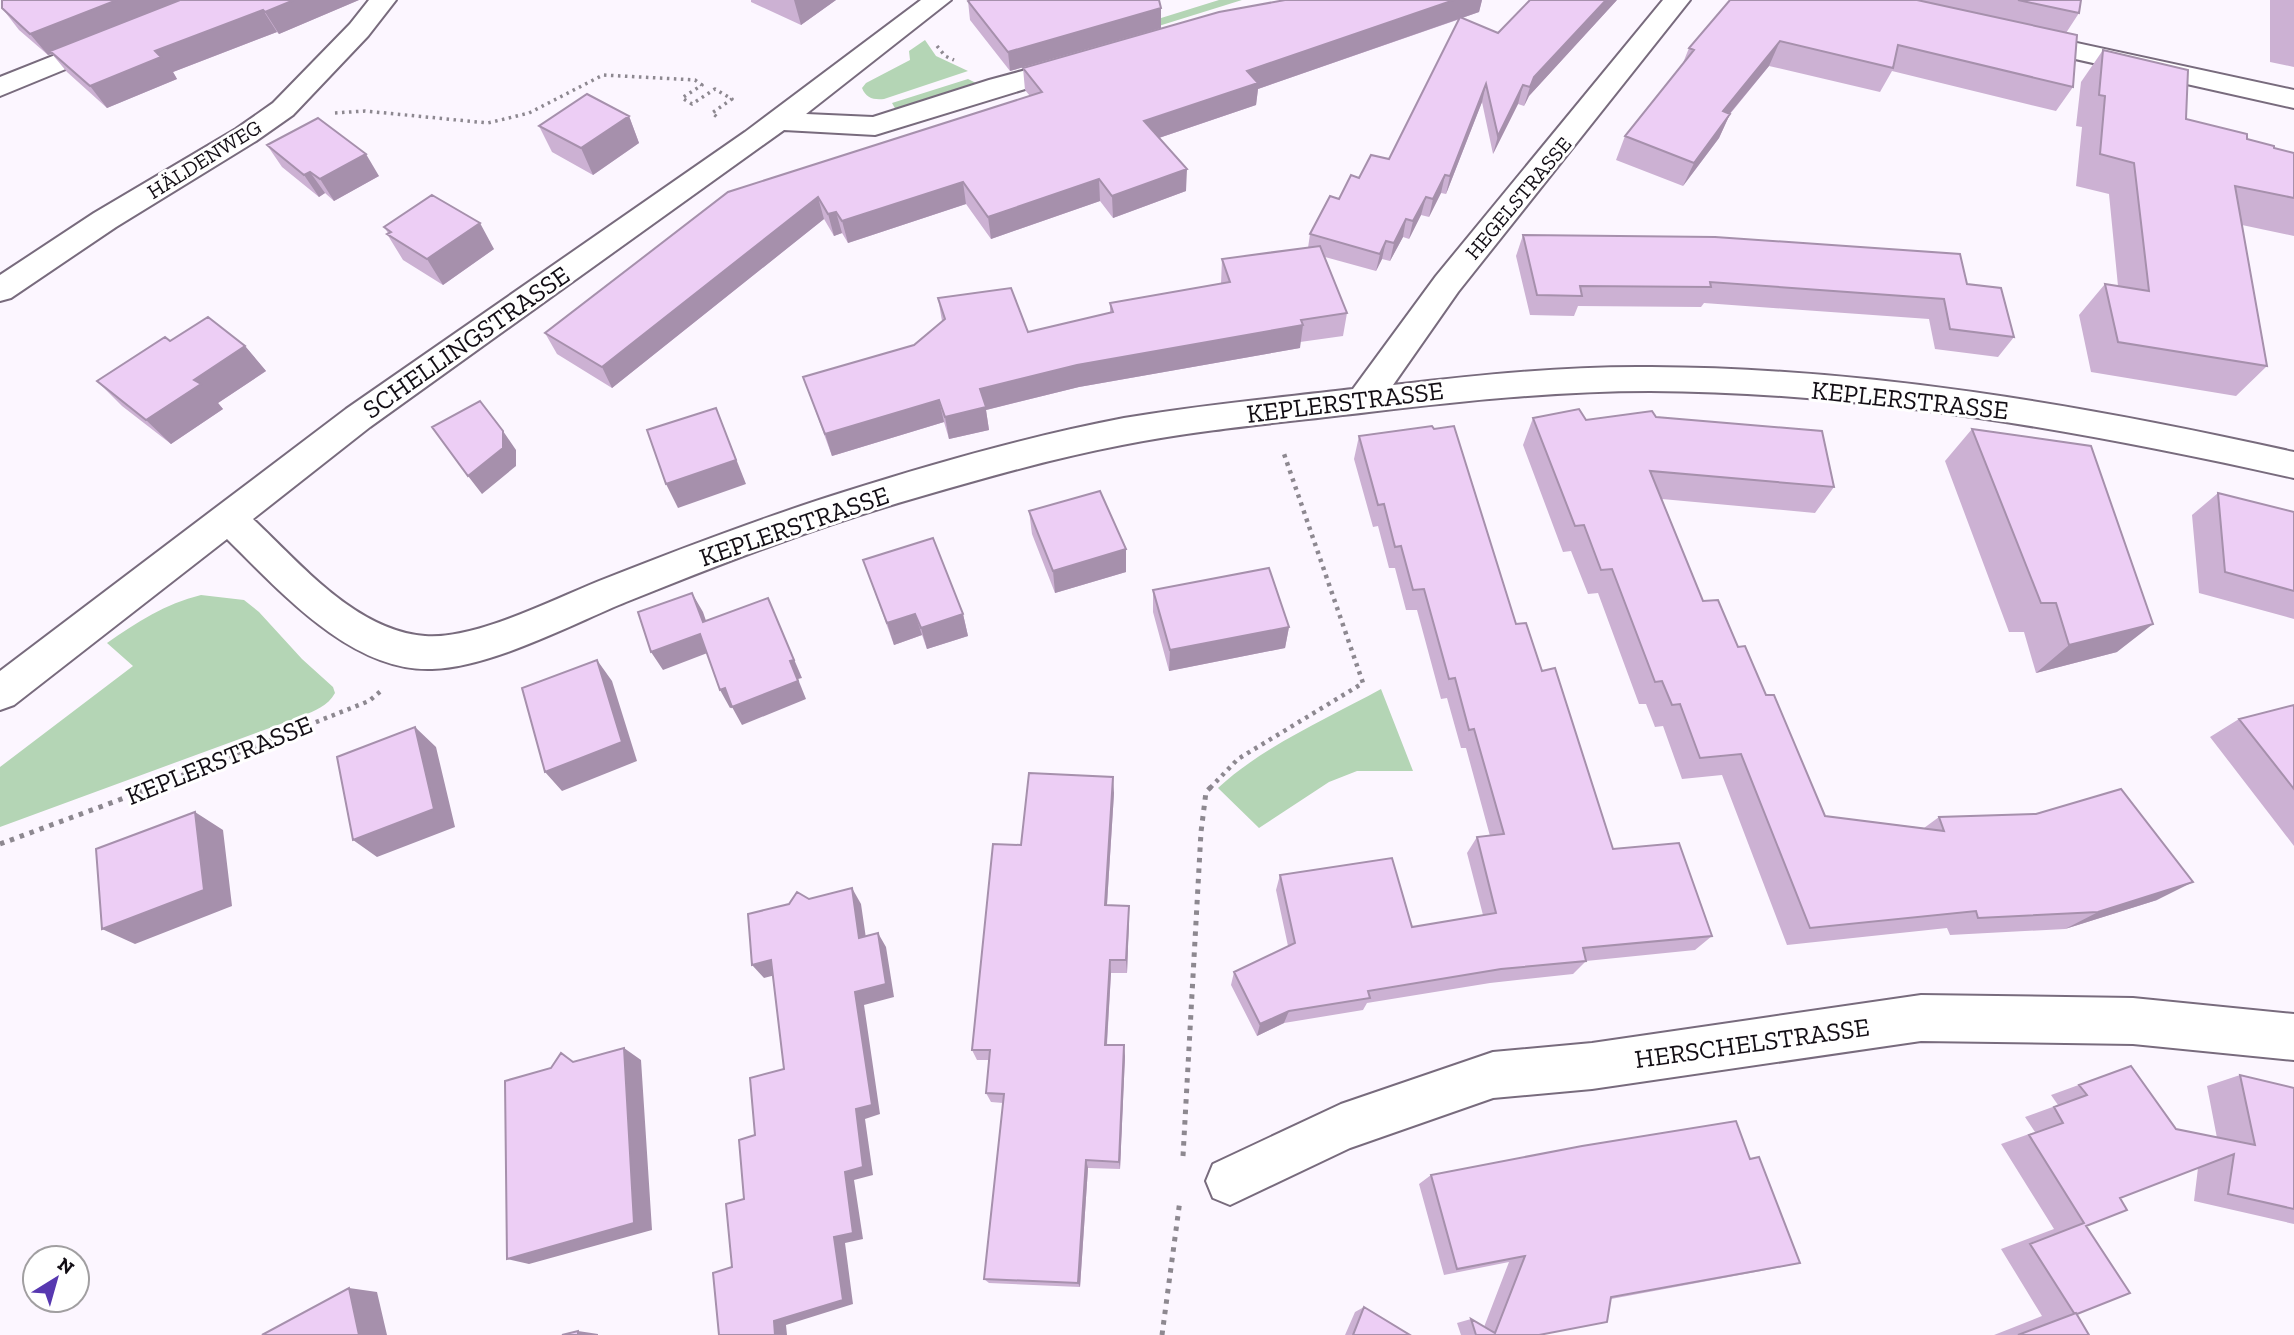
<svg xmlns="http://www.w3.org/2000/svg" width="2294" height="1335" font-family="'Zilla Slab',serif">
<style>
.green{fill:#b4d5b5}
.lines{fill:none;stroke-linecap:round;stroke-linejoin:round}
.minor-casing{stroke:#786b7d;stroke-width:4}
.path-far2{stroke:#8d8890;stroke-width:3.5;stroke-dasharray:2.5 4.5;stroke-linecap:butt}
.path-far1{stroke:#8d8890;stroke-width:4.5;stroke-dasharray:3.5 5;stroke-linecap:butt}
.path{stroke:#8d8890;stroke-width:5;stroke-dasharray:4.5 6;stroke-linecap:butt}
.minor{fill:#fff;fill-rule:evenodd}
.wall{fill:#ccb1d3}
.shaded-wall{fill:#a690ac}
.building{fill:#edcef5;stroke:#a690ac;stroke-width:2}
.labels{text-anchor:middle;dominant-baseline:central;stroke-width:6;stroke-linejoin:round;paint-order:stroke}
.far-street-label{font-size:21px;fill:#130e15;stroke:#fff}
.street-label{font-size:26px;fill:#130e15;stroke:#fff}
</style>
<rect width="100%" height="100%" fill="#fcf6ff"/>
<!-- green -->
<path class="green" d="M1219,0h23l-93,29 -4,-6z
M925,40l11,16 32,15 -84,28c-11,1 -18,-1 -22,-11l4,-5 44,-23 -1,-9z
M968,79l10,5 -82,26 -4,-7z
M201,595l43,5 15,12 43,47 31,28 2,6c-7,13 -21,18 -33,23l-302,111v-60l133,-101 -26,-23c30,-21 58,-39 94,-48z
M1381,689l32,82h-56l-28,11 -70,46 -41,-40c44,-41 110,-70 163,-99z"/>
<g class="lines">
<!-- minor casing -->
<g class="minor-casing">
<path id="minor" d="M369,0h27l-28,36 -75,79 -37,26 -140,86 -105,71 -11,3v-26l94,-62 142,-84 37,-26 77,-79z
M921,0h30l-145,114 67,3 116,-37 85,-23 10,2 4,6 -4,6 -209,64 -91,-5 -414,297 -117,92c48,45 102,111 172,117 50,4 127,-36 174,-55 81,-32 162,-63 245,-89 91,-29 186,-56 280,-74 76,-13 153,-20 229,-29l83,-113 227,-276h27l-232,292 -65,93c85,-10 171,-19 258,-18 216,1 432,38 643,85v26c-211,-47 -427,-86 -644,-87 -94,0 -188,10 -281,21 -82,10 -166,17 -247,33 -68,13 -134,32 -200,51 -101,29 -199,67 -296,106 -56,23 -134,65 -194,67 -81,3 -152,-78 -205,-130l-213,166 -14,5v-39l346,-262 399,-277z
M2026,32l268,58v18l-277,-62 -4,-6 4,-6z
M108,34l9,2 4,6 -4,6 -117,48v-19z
M1921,995l212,3 161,16v46l-161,-16 -212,-3 -329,48 -99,9 -143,50 -120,57 -17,-7 -7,-17 7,-17 128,-60 152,-52 99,-9z"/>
</g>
<!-- path-far2 -->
<path class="path-far2" d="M937,46l8,10 9,4
M335,113l30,-2 123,12 41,-10 74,-38 92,5 7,5 -20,13 10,6 23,-15 17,10 -20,14 5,4"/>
<!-- path-far1 -->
<path class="path-far1" d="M150,788l219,-87 13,-11
M1210,788l28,-29 125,-76 -80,-232"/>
<!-- path -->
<path class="path" d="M0,844l154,-57
M1183,1156l18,-324 5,-40 5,-5
M1162,1335l18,-135"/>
<!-- minor -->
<use href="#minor" class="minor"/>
</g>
<!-- wall -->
<path class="wall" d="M2,0h357l-80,34 -2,-2 -104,40 4,7 -70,29 -40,-36 -15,-18 -4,1 -29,-25 -17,-22z
M751,0h85l-35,25 -50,-23z
M1285,0h197l-3,12 -17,6 36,15 119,-33 -88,96 -5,10 -6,-2 -25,50 -11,-52 -36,92 -5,-1 -12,24 -8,-2 -12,24 -6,-2 -13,24 -8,-2 -6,12 -51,-14 22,56 -4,23 -43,6v6l-221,39 -93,23 3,20 -40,9 -5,-17 -112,34 -29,-79 111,-32 28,-24 -4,-23 90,34 82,-19v-10l111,-19 1,-25 86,-11 2,-14 29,-35 20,-21 30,-19 71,-140 -202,70 -2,16 -97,33 27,53 -73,27 -13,-17 -109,38 -25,-35 -118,39 -6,-10 -8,3 -10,-17 -212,169 -55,-34 -12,-21 485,-237 -5,-6 -2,-22z
M1730,0h351l-2,13 -13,20 7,54 -17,24 -164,-40 -12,21 -111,-26 -39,48 -11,24 -36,48 -67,-26 9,-24 58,-73 6,-15z
M2270,0h24v67l-24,-5z
M968,1l193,27 -151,43 -40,-51z
M2103,50l83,69 88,29 20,5v83l-52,-11 25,141 -31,30 -145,-24 -12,-57 26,-31 13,2 -9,-92 -33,-8 6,-59 -6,-1 5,-44z
M629,116l10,27 -46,32 -41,-23 -13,-26z
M267,145l112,31 -45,25 -9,-8 -6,4 -37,-30z
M384,227l110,22 -51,36 -40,-25 -16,-26 1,-1z
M1523,235l444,49 47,53 -16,20 -63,-8 -6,-30 -225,-16 -3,4 -123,-1 -4,10 -44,-1 -14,-59z
M170,341l75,5 21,25 -48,32 5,6 -52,35 -49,-38 -25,-25z
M1656,417l178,70 -19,26 -153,-14 41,102 35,46 28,48 59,121 99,12 15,-11 218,83 -92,29 -115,6 -3,-7 -160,17 -65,-170 -40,4 -19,-53 -8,1 -9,-23h-7l-41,-111 -10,1 -17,-43 -8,1 -40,-107 10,-27 53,2z
M1972,429l145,223 -81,21 -12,-41h-15l-64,-171z
M1359,436l157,188 26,47 71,178 99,87 -17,14 -109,11 -13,13 -83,9 -123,20 -4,7 -79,13 -27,13 -26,-51 3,-13 54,-26 -12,-56 4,-15 132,52 71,-12 -16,-62 10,-16 13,-1 -24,-88h-5l-14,-50 -6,1 -24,-89h-11l-11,-42h-6l-11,-42 -5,1 -19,-68z
M2218,493l76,19v107l-95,-26 -7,-78z
M1029,511l97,61 -71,21 -23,-59z
M863,560l100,54 5,22 -41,13 -5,-14 -28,10z
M1153,590l136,37 -4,21 -116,23 -16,-59z
M2294,705v141l-84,-109 29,-18z
M1114,793l-7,112 22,1v14l-2,53h-16l-4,72 18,11 -5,113 -32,-1 -8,119 -91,-4 -5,-4 19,-176 -12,-1 -5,-9 3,-33h-12l-5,-10z
M2131,1066l45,63 41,9 -10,-52 33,-11 54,13v136l-100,-23 4,-33 -78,30 -34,28 -9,88 12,21h-95l48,-19 -41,-67 53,-20 -53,-85 34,-12 -10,-15 33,-12 -7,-10z
M1750,1159l50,104 -28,6 -161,30 -72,36h-78l-4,-12 14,-4 13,8 25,-65 -65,13 -25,-91 12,-9z
M1364,1307l46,28h-65l10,-23z"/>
<!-- shaded-wall -->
<path class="shaded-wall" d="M117,0h71l-138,51 2,3 -4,1 -18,-21z
M294,0h65l-80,34 -14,-22z
M794,0h42l-35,25z
M1454,0h28l-3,12 -221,77 -2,16 -112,38v-22l103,-50z
M1606,0h11l-88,96 -5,10 6,-19 4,-10z
M1161,8v20l-151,43 -2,-19z
M263,10l14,22 -104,40 4,7 -70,29 -17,-22 65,-35z
M1780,41l-11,25 -57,69 11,-24z
M1486,84l-4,18 -36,92 4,-18z
M1523,85l-5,19 -25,50 5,-18z
M1730,114l-11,24 -36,48 11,-23z
M629,116l10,27 -46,32 -12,-27z
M366,154l13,22 -45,25 -14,-22z
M1187,169l-1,22 -73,27 -1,-22z
M310,172l15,21 -6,4 -15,-22z
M1445,175l-4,18 -12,24 4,-18z
M1099,179l1,22 -109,38 -3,-22z
M963,182l3,22 -118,39 -6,-22z
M818,197l6,22 -212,169 -10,-21z
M1426,197l-5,18 -12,24 4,-18z
M836,212l6,21 -8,3 -6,-22z
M1406,219l-3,18 -13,24 4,-18z
M480,223l14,26 -51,36 -16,-26z
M1386,241l-4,18 -6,12 4,-17z
M1303,325l-3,23 -221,39 -93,23 3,20 -40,9 -4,-22 35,-28 97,-24z
M245,346l21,25 -48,32 5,6 -52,35 -25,-24 48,-40z
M939,400l5,22 -112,34 -7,-22z
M716,408l30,76 -68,24 -12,-24z
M503,431l13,19v16l-34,28 -14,-18z
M1126,549v23l-71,21 -2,-22z
M692,593l11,19 10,29 -10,-19z
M768,598l34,80 -4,1 8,20 -64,26 -10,-18 58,-46z
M915,614l7,21 -28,10 -7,-22z
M963,614l5,22 -41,13 -6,-21z
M2153,624l-36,28 -81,21 33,-28z
M1289,627l-4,21 -116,23 1,-21z
M700,634l10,18 -47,18 -12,-18z
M597,660l15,21 25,80 -75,30 -17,-19z
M725,688l10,18 -5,2 -10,-18z
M415,727l21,20 19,80 -78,30 -24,-17z
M1113,777l1,16 -8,126 -1,-14z
M195,812l28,18 9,76 -97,38 -33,-15z
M2193,882l-36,18 -92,29 33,-17z
M852,888l9,16 7,48 -9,-14z
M1129,906v14l-2,53 -1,-13z
M878,933l8,14 8,50 -30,8 16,109 -15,5 8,56 -19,5 9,59 -18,4 8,61 -67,21 1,10h-12l-1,-14 60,-84 22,-128 -1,-117z
M771,960l12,13 -19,5 -12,-13z
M1110,960l1,13 -5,83 -1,-11z
M1289,1011l-5,12 -27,13 3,-12z
M1124,1045l1,11 -5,113 -1,-7z
M624,1048l17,12 11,170 -123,34 -22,-5z
M1086,1160l2,8 -8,119 -2,-4z
M349,1288l28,4 10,43h-28z
M578,1331l20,3v1h-20z"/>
<!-- building -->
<path class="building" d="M2,0h115l-87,34 -28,-26z
M180,0h114l-29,12 -2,-2 -108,41 6,6 -71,29 -40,-35z
M970,0h189l2,8 -153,44 -40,-51z
M1285,0h169l-207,71 11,12 -114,38 43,48 -75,27 -13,-17 -111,38 -25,-35 -121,39 -6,-9 -8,2 -10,-17 -216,170 -57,-34 183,-141 314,-100 -19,-24 196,-56z
M1530,0h76l-72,77 -4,10 -7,-2 -25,51 -12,-52 -36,92 -5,-1 -12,24 -7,-2 -13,24 -7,-2 -12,24 -8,-2 -6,13 -70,-20 20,-38 9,3 12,-24 8,3 12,-23 18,4 71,-142 38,16z
M1730,0h187l160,35 -4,52 -175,-42 -5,23 -113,-27 -57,70 7,3 -36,49 -69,-27 69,-86 -5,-2z
M2018,0h63l-2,13z
M2103,50l85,20 -2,49 61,15v5l27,7v2l20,5v45l-59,-12 32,180 -149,-24 -13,-58 44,7 -15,-128 -34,-9 5,-58 -6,-1z
M587,94l42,22 -48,32 -42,-22z
M318,118l48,36 -46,25 -10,-7 -6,3 -37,-30z
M432,195l48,28 -53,36 -40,-25 4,-2 -7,-5z
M1523,235l192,2 245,17 7,30 34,4 13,49 -64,-8 -6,-30 -234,-17 1,5 -131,-1 2,10 -45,-1z
M1320,246l27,67 -46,7 2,5 -226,40 -97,24 6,18 -41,10 -6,-17 -114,34 -22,-57 111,-32 31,-26 -7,-21 73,-10 17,44 85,-20 -3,-9 120,-21 -8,-23z
M208,317l37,29 -51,34 7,4 -55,36 -49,-39 68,-44 5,4z
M480,401l23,30v17l-35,28 -36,-49z
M716,408l20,52 -70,24 -19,-54z
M1579,409l7,11 66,-9 4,6 166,14 12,56 -184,-16 53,130 15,-1 20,47 7,-1 21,49h8l51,121 119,15 -5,-14 97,-3 85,-25 72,93 -95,30 -120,6 -2,-7 -166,17 -69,-174 -41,4 -20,-54 -8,1 -10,-24 -7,1 -43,-113 -11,1 -17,-45 -9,1 -42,-108z
M1432,426l2,3 20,-3 62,198 10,-1 16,48 13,-3 58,181 66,-6 33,93 -129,12 3,13 -85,8 -133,22 2,7 -81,13 -29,13 -26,-52 61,-29 -15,-68 112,-17 20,69 84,-14 -19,-76 27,-3 -30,-105 -5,1 -14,-52 -6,1 -25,-90 -11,1 -12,-44 -6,1 -11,-43 -6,1 -19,-69z
M1972,429l119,17 62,178 -84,21 -13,-42h-15z
M1100,491l26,58 -73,22 -24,-60z
M2218,493l76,19v79l-69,-19z
M933,538l30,76 -42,14 -6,-14 -28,9 -24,-63z
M1269,568l20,59 -119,23 -17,-60z
M692,593l11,29 65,-24 26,62 -4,1 8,20 -66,26 -7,-19 -5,2 -20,-56 -49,18 -13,-40z
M597,660l25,82 -77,30 -23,-84z
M2294,705v84l-55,-70z
M415,727l19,82 -81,31 -16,-83z
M1029,773l84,4 -8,128 24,1 -3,54h-16l-5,85h19l-5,117 -33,-2 -8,123 -94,-4 20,-185 -18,-1 4,-43h-18l21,-206 28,1z
M195,812l9,78 -102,39 -6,-80z
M852,888l7,50 19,-5 8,51 -31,8 17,113 -16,4 7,58 -18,5 8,61 -19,4 9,63 -69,21 1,14h-56l-6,-62 19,-6 -6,-63 18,-5 -5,-59 16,-5 -5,-57 34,-9 -13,-109 -19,5 -4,-51 41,-10 8,-12 12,7z
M624,1048l10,175 -127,36 -2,-178 46,-13 10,-15 12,9z
M2131,1066l45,63 79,16 -15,-70 54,13v121l-66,-15 6,-40 -114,44 7,12 -41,16 44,67 -53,21 -1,-1h-2l-44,-69 54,-21 -55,-88 34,-12 -9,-16 33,-12 -8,-10z
M1736,1121l14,38 9,-2 41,106 -189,34 -4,25 -68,13h-63l-5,-16 24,14 30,-77 -68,13 -26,-94 151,-29z
M349,1288l10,47h-97z
M1364,1307l46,28h-57z
M2076,1313l13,22h-71z
M578,1331v4h-16z"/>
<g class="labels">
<!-- far-street labels -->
<g class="far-street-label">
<text transform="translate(204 159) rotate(-32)">HÄLDENWEG</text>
<text transform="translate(1518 198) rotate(-50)">HEGELSTRASSE</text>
</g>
<!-- street labels -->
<g class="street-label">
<text transform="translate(466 342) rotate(-35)">SCHELLINGSTRASSE</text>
<text transform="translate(1910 400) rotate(6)">KEPLERSTRASSE</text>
<text transform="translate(1345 402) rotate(-7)">KEPLERSTRASSE</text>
<text transform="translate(794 526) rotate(-19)">KEPLERSTRASSE</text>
<text transform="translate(219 760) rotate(-22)">KEPLERSTRASSE</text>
<text transform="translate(1752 1043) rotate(-8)">HERSCHELSTRASSE</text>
</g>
</g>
<!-- north arrow -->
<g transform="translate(56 1279) rotate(37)"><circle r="33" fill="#ffffff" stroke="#a19fa1" stroke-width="2"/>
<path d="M0-5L12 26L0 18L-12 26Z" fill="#5738b0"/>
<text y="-10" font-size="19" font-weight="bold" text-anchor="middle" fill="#130e15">N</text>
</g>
</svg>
